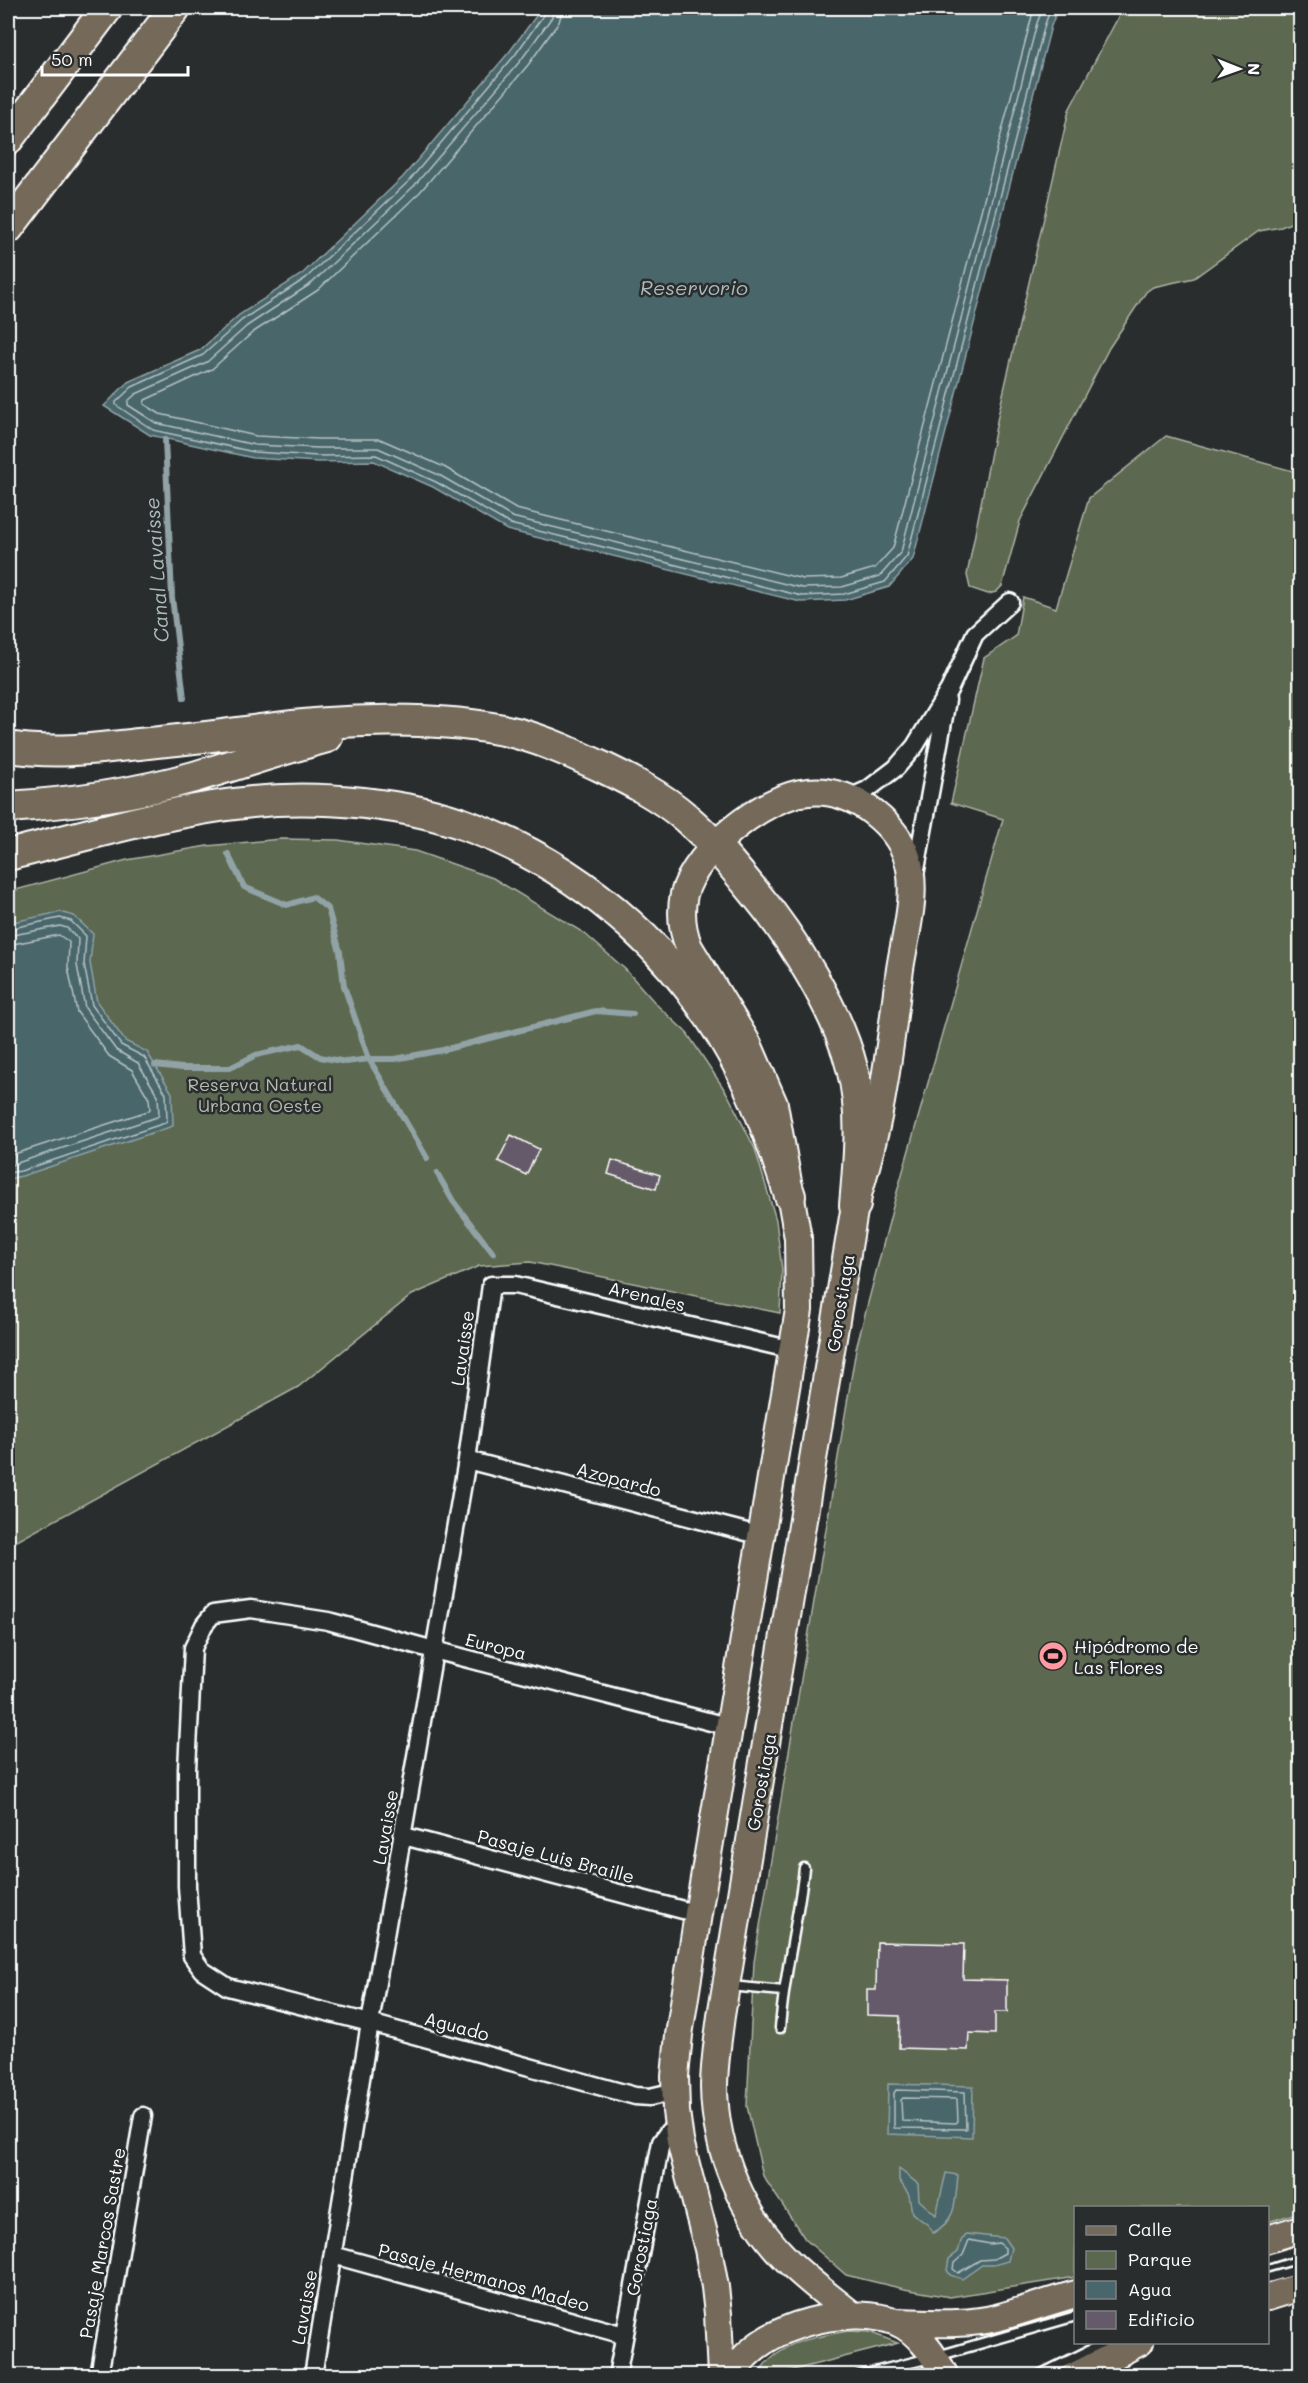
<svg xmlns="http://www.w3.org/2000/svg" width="1308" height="2383" font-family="Mali,sans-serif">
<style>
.green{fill:#5c674f;stroke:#aeb3a7;stroke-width:1.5}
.water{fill:#48666b;stroke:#91a3a6;stroke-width:1.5}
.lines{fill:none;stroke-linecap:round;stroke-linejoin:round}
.shore{stroke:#b6c2c4;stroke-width:1.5}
.stream{stroke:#91a3a6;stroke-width:6}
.building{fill:#655a69;stroke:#fff;stroke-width:1.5}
.service-casing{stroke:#fff;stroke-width:13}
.minor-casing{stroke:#fff;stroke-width:21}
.primary-casing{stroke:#fff;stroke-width:30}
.motorway-casing{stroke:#fff;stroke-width:34}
.service{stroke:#2a2d2e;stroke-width:8}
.minor{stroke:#2a2d2e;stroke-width:16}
.primary{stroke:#746a5a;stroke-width:26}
.motorway{stroke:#746a5a;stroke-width:30}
.labels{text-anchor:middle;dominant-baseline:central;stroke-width:5;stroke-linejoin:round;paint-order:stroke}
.park-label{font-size:18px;fill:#b6bbb0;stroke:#2a2d2e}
.street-label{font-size:18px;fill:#fff;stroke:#2a2d2e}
.poi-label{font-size:18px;fill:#fff;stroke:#2a2d2e;text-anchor:start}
.water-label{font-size:20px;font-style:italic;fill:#adbabc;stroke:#2a2d2e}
</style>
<rect width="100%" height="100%" fill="#2a2d2e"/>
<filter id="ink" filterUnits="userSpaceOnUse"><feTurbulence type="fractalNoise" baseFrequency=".0167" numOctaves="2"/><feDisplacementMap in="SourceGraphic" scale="12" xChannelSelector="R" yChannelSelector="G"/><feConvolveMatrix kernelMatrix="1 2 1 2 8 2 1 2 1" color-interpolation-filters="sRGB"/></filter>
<g filter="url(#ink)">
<!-- green -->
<path class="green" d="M1123,8h177v211l-19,8 -22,4 -65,47 -41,9 -7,5 -37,56 -89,173 -18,65 -6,6 -8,2 -18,-6 -3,-13 31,-159 71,-306z
M1166,436l134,37v1739l-32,10v-14h-192l-1,69 -125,20 -46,-8 -58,-14 -41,-36 -42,-63 -16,-70 7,-144 102,-613 39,-150 108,-380 -52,-16 33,-145 32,-22 7,-39 33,11 33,-110z
M281,839l57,1 77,11 78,27 91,55 41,36 33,37 29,27 41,62 27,54 21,71 6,50 -2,43 -250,-51 -51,4 -67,29 -114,92 -290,159v-654l119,-32 80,-14z
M848,2331l21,1 29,11 -124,32h-16c17,-33 56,-38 90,-44z"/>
<!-- water -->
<path class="water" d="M542,8h516l-7,18 -138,533 -24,28 -44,13 -44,2 -294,-72 -74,-43 -59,-26 -56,1 -65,-4 -103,-23 -46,-29 24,-24 72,-32 39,-35 63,-41 101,-97 107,-126z
M60,912l14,4 19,18 -3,29 7,39 28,39 22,11 25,41 1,33 -151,50 -14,3v-256z
M888,2084l85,2 -1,51 -85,-3z
M899,2169l19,15 1,16 17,15 10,-42 12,2c-3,26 0,44 -25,58l-5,-8 -16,-12 -3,-18 -10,-15z
M966,2234l38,4 7,10 -3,13 -14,4h-12l-20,14 -12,-4 -3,-5 2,-11 9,-7 3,-11z"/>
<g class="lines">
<!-- shore -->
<path class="shore" d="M547,8l-2,5 -30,42 -107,127 -102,96 -64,42 -39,35 -71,32 -16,15v3l37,25 101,22 64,4 58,-1 60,27 74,42 292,72 42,-2 41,-12 22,-26 138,-532 6,-16
M554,8l-2,9 -31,43 -107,126 -102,97 -65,43 -40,36 -71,32 -8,7v4l28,18 99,22 63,3h60l61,27 73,42 290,71 40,-1 38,-11 21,-24 136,-529 6,-15
M563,8l-4,14 -31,43 -108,127 -102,98 -66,43 -40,36 -67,31 -1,4 16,10 96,22 63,3h61l64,28 72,42 287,70 38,-1 34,-10 18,-20 141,-540
M8,929l52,-11 11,3 15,15 -2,28 8,41 29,40 23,12 22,37 1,26 -2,3 -144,48 -13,2
M8,936l52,-10 7,2 11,11 -1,26 8,43 31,42 22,13 20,33 1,19 -2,2 -149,49
M8,945l51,-10 10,7 -1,25 9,45 32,44 23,14 17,29 1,10 -2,2 -140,45
M896,2090l69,2 1,37 -72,-1v-35z
M903,2098l54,1 1,22 -2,2 -54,-2 -1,-21z
M969,2240l21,4 9,-1 6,5v5l-11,6 -14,1 -22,13 -5,-4 1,-6 9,-8z"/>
<!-- stream -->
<path class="stream" d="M165,439l7,158 12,101
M228,854l16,33 43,18 26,-8 15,12 12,43 4,34 25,73 58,99
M155,1065l27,3h48l26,-13 45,-10 19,12 26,5 23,-3h26l48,-9 153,-39 37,3
M437,1173l16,28 40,52"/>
</g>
<!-- building -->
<path class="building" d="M511,1135l28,14 -13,26 -28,-14z
M612,1160l48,15 -4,14 -48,-15z
M877,1942l87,2 -1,35 44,1v32h-12v22l-26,-1 -1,17 -69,-2 1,-32 -33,-1v-25h9z"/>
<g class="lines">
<!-- service casing -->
<g class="service-casing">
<path id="service" d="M730,1986l53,5
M780,2028c4,-54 18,-106 24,-160
M1268,2259l32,-10
M1268,2278l32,-9
M858,2376l76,-19 142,-41
M1037,2376l69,-34"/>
</g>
<!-- minor casing -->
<g class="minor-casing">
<path id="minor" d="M849,798l18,-8 29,-22 19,-22 34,-56 26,-56 35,-32
M915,875l32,-175
M467,1460l295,76
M404,1836l294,78
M676,2091l-26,6 -15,-1 -265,-73 -142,-36 -26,-17 -10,-14 -5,-70v-117l6,-121 11,-23 9,-11 38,-5 77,12 106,29 296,77
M333,2255l291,80
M99,2376l44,-260
M313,2376l57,-353 97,-563 24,-175h24l278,65
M617,2376l44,-234 7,-10 10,-5"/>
</g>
<!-- primary casing -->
<g class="primary-casing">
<path id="primary" d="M1268,2239l32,-10
M1268,2297l32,-10
M897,2322c34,1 70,4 103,-5 25,-7 50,-16 76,-23
M721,2376l-3,-62 -3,-27 -7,-38 -28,-108 -4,-30 -1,-35 4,-41 19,-121 101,-604 -1,-72 -24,-134 -26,-60 -59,-97c-7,-17 -9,-34 -5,-53 12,-43 79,-98 124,-102 24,-3 49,7 67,22 15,12 26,25 32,43 12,34 -2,78 -7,112 -7,51 -12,103 -23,153 -6,28 -14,56 -22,83l-134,811c-3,24 -7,48 -7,72 1,63 29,129 74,173 19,19 42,36 63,53
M734,2376c4,-8 8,-18 15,-23 33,-32 104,-47 147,-31 21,8 39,34 49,54
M1075,2376l65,-34"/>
</g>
<!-- motorway casing -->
<g class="motorway-casing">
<path id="motorway" d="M8,139l99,-131
M8,228l167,-220
M8,747c46,7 85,2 131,-3 40,-4 80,-8 120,-14 76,-11 183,-15 257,3 30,8 58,21 86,34 29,14 59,29 83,50 27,23 48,49 70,76 37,44 83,119 97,175 12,45 7,91 3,137
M8,807c62,-4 126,-13 186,-30 45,-13 88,-28 133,-40
M8,855c80,-20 162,-45 244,-53 66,-7 157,1 219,25 117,44 215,133 271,245 20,40 34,82 48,124"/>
</g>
<!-- service -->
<use href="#service" class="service"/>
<!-- minor -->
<use href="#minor" class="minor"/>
<!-- primary -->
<use href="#primary" class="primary"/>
<!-- motorway -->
<use href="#motorway" class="motorway"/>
</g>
</g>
<!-- icons -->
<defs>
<g id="stadium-disc" transform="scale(1.5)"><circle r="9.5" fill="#ff9aa2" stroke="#2a2d2e"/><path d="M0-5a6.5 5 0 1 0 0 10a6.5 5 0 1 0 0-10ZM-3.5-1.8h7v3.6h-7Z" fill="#111"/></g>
</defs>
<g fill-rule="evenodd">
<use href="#stadium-disc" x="1053" y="1656"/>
</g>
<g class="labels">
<!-- park labels -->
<g class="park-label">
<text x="260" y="1084">Reserva Natural<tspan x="260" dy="21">Urbana Oeste</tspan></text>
</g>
<!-- street labels -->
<g class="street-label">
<text transform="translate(647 1296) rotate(13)">Arenales</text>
<text transform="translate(840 1303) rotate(-81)">Gorostiaga</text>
<text transform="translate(462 1348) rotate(-82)">Lavaisse</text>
<text transform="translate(619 1479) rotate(15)">Azopardo</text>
<text transform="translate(496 1646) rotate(14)">Europa</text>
<text transform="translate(761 1782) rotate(-80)">Gorostiaga</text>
<text transform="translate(385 1827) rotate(-80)">Lavaisse</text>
<text transform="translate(556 1856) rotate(15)">Pasaje Luis Braille</text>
<text transform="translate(457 2026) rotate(15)">Aguado</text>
<text transform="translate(102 2243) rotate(-80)">Pasaje Marcos Sastre</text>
<text transform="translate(641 2247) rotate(-79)">Gorostiaga</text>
<text transform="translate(484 2277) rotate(15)">Pasaje Hermanos Madeo</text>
<text transform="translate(304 2307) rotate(-80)">Lavaisse</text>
</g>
<!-- poi labels -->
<g class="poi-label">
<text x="1074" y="1646">Hipódromo de<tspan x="1074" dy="21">Las Flores</tspan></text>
</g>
<!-- water labels -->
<g class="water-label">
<text x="694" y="287">Reservorio</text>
<text transform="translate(156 570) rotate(-94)">Canal Lavaisse</text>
</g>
</g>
<!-- margin -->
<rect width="1308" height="2383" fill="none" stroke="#2a2d2e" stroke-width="30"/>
<rect x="15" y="15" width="1278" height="2353" fill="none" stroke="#fff" stroke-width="2" filter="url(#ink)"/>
<!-- legend -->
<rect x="1074" y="2206" width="195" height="138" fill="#2a2d2e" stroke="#7f8182" stroke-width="1.5"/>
<rect x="1086" y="2226" width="30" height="9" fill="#746a5a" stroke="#7f8182" stroke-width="1.5"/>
<text x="1128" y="2236" font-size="18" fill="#ffffff">Calle</text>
<rect x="1086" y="2251" width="30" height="18" fill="#5c674f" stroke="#7f8182" stroke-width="1.5"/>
<text x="1128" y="2266" font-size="18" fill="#ffffff">Parque</text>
<rect x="1086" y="2281" width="30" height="18" fill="#48666b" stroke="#7f8182" stroke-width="1.5"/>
<text x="1128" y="2296" font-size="18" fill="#ffffff">Agua</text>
<rect x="1086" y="2311" width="30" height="18" fill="#655a69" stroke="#7f8182" stroke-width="1.5"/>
<text x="1128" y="2326" font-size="18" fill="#ffffff">Edificio</text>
<!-- north arrow -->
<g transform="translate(1239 69) rotate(91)" stroke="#2a2d2e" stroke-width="4.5" paint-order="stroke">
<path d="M0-4.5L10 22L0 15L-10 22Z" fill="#ffffff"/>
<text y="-9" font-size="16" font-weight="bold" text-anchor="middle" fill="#ffffff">N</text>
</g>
<!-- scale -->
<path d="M42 66v9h146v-9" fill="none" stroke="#ffffff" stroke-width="3"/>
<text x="51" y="66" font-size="18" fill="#ffffff" stroke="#2a2d2e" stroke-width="4.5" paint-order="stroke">50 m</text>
</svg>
